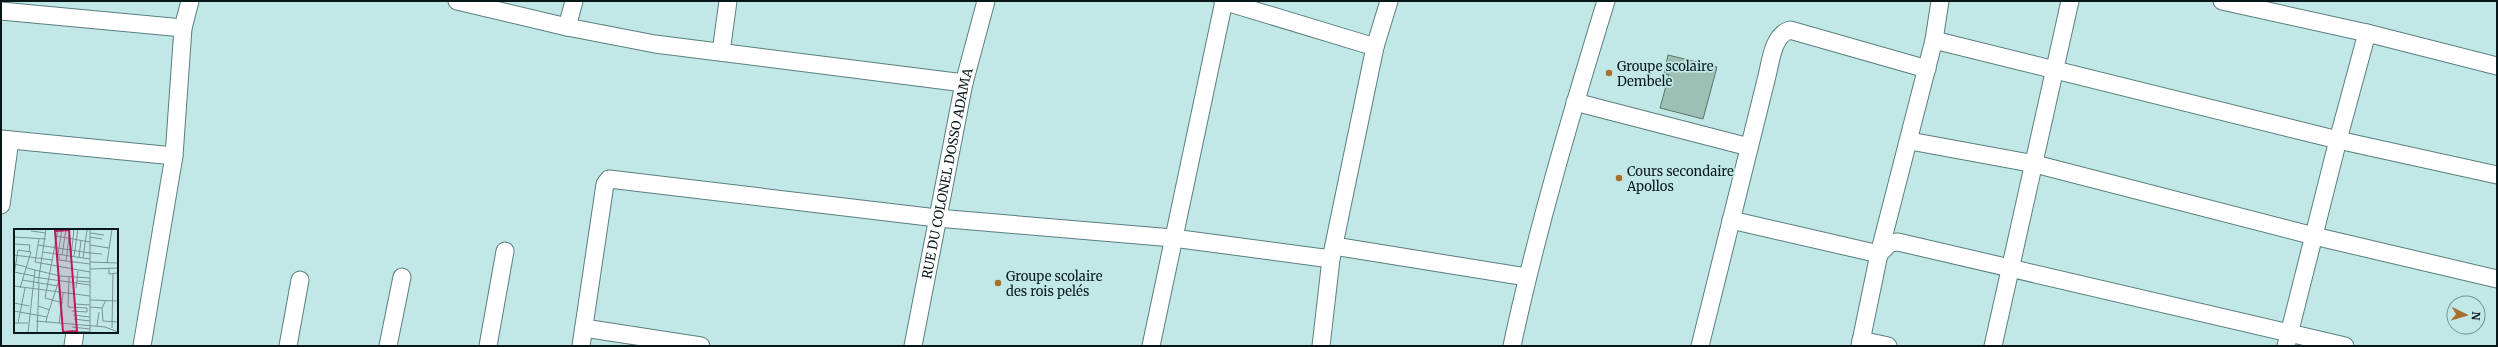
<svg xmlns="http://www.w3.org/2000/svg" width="2498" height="347" font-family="Merriweather,serif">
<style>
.building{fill:#9ebfb3;stroke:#56766a}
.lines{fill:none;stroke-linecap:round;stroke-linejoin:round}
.minor-casing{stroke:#5a7e7e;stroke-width:19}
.minor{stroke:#fff;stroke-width:17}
.poi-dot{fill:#a8702d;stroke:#c1e8e7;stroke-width:1.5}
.labels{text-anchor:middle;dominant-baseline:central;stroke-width:3.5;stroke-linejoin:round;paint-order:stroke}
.poi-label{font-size:13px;fill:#081717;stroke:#c1e8e7;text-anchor:start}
.street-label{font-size:13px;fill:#081717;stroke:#c1e8e7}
.inset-road{fill:none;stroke:#779494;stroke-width:1}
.view{fill:#c2185b;fill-opacity:0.15;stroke:#c2185b;stroke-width:2}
.inset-edge{fill:none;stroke:#081717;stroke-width:2}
</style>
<rect width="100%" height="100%" fill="#c1e8e7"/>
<!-- building -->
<path class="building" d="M1668,55l49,12 -14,52 -43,-11 9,-33 -5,-1z"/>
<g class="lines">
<!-- minor casing -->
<g class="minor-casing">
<g id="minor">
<path d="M457,1l110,26 88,17 309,39"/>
<path d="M1223,1l152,46"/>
<path d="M2222,1l145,32 130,33"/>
<path d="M1,11l182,17"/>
<path d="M567,27l7,-26"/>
<path d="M1934,40l404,100 159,35"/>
<path d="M721,52l7,-51"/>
<path d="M1575,102l174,45"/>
<path d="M1,139l173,17"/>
<path d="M1910,141l125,23 279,72 183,43"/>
<path d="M1,205l9,-65"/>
<path d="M1731,220l148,34 11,-11 8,-1 447,104"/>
<path d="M1334,246l193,31"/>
<path d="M584,328l117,18"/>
<path d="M1861,340l27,6"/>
<path d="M73,346l2,-14"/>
<path d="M142,346l32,-190 9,-128 7,-27"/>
<path d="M288,346l12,-66"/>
<path d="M388,346l14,-69"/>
<path d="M488,346l17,-95"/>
<path d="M581,346l24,-162 4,-5 328,39 236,20 158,21"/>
<path id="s1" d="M913,346l51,-263 22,-82"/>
<path d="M1151,346l73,-345"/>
<path d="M1321,346l10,-87 44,-212 14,-46"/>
<path d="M1512,346c25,-117 59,-231 94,-345"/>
<path d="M1700,346l67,-270c4,-16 6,-41 23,-46l137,39"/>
<path d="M1860,346l19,-92 55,-214 6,-39"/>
<path d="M1993,346l77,-345"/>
<path d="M2286,346l52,-206 29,-107"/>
</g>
</g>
<!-- minor -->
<use href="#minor" class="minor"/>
</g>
<!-- markers -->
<g class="poi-dot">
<circle cx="1609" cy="73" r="4"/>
<circle cx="1619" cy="178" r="4"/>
<circle cx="998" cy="283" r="4"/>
</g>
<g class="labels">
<!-- poi labels -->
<g class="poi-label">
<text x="1617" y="66">Groupe scolaire<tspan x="1617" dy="15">Dembele</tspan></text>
<text x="1627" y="171">Cours secondaire<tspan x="1627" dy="15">Apollos</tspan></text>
<text x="1006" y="276">Groupe scolaire<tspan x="1006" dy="15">des rois pelés</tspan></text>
</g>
<!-- street labels -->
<g class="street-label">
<text stroke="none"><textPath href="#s1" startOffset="176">RUE DU COLONEL DOSSO ADAMA</textPath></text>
</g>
</g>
<!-- overview -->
<g transform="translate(14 229)">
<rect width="104" height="104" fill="#c1e8e7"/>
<path class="inset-road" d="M44,0l-13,69 18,5M76,0v104M17,2l15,2M76,4l14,2M42,7l34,6M0,8l32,2M76,8l12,2M25,10l-4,23 55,10M0,15l16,1 -1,7M24,16l52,8M76,16l19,3M29,23l47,7M76,24l12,1M44,25l4,-25M45,25v6l31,4M0,26l39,5M48,26l4,-26M57,27l3,-27M60,27l4,-27M65,28l2,-17M69,29l4,-28M52,32l4,-32M76,33l28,1M93,34l5,-34M0,35l13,3M13,39l33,8 30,2M95,39v6l9,-1M76,40l28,-1M0,43l20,4M0,46l4,-25 13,2 -11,36M20,48l56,8M55,48l-1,30 19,1v4M8,51l36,6M63,52l13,1M24,55l8,-55M0,57l76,10M62,59l2,-17M76,71l28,1M0,74l15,3M61,75l15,1M24,77l12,4M76,78l12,1 4,-8M88,79l1,13 15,1M0,82l33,6 -1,5M58,82l15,1M59,86l17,2M33,88l13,-40M60,90l16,2M22,92l69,6 13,5M0,94h14M4,94l7,-35M45,95l4,-31M83,97l2,-14M58,98l18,2M98,99l1,-55M55,102l21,1M14,104l7,-63M23,104l2,-49"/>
<path class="view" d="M55,1l8,101 -14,1 -8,-101z"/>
<rect width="104" height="104" class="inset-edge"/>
</g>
<!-- border -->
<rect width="2498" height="347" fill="none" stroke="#081717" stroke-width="4"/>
<!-- north arrow -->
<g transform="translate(2466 315) rotate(95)"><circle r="19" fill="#c1e8e7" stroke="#779494"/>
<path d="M0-3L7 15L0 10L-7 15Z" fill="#a8702d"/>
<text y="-6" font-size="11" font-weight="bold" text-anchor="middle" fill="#081717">N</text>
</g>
</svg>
